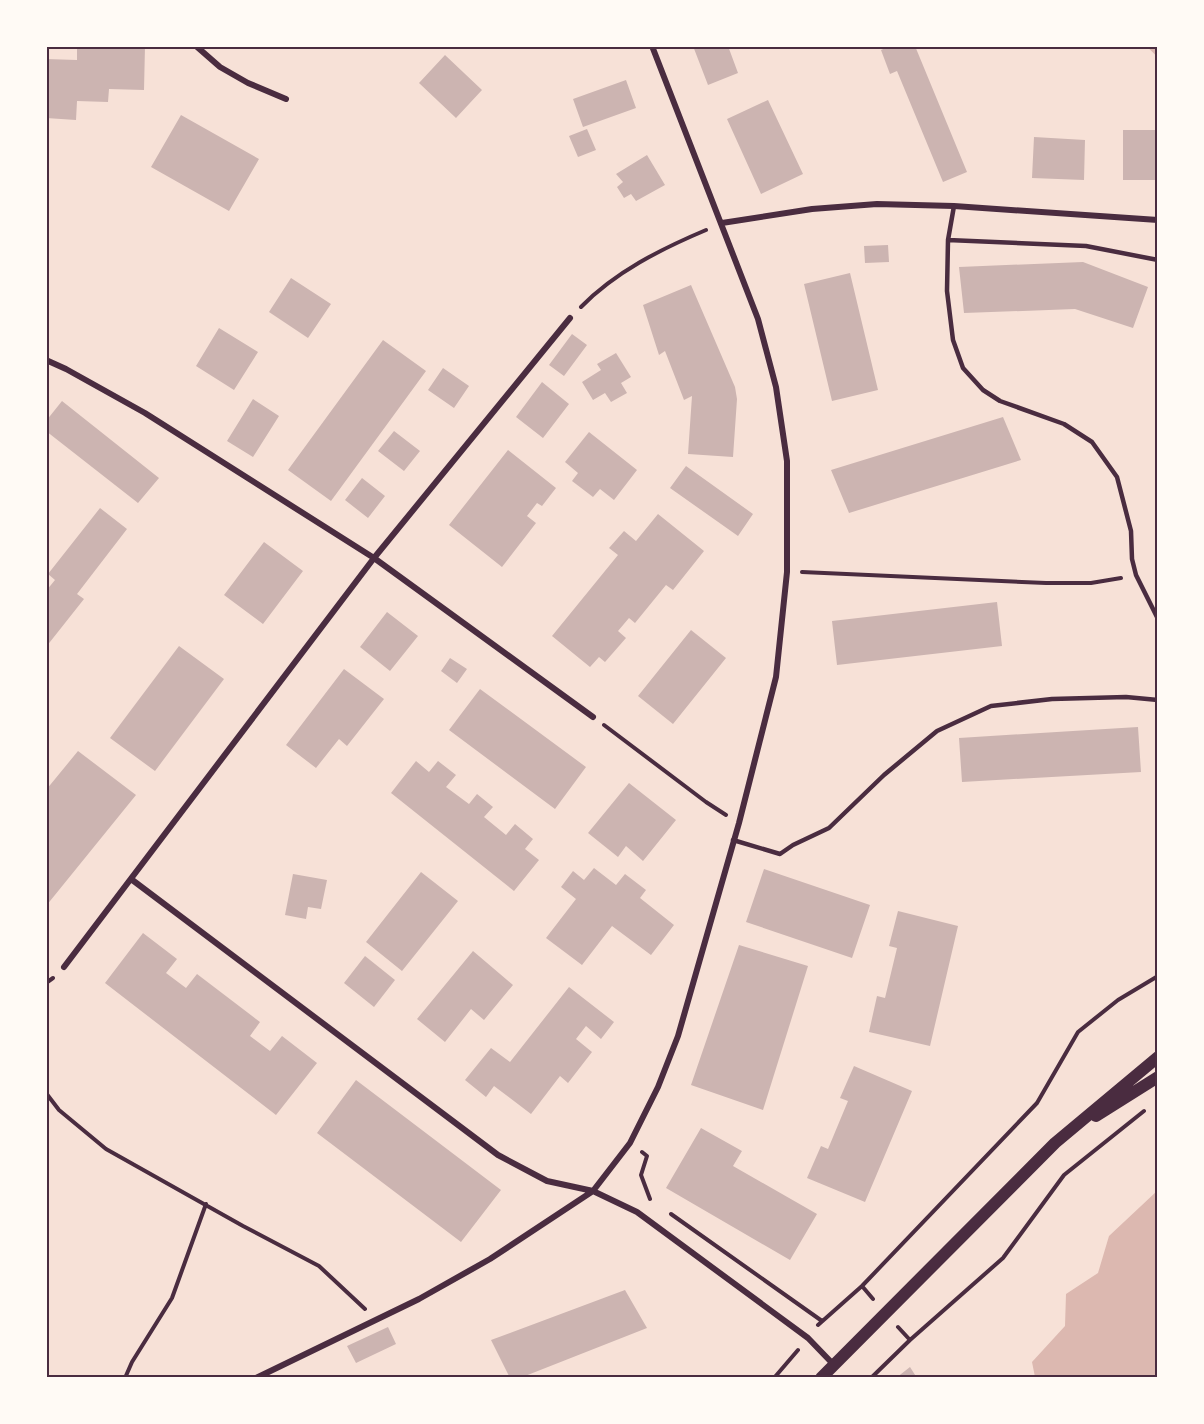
<svg xmlns="http://www.w3.org/2000/svg" width="1204" height="1424" font-family="'Golos Text',sans-serif">
<style>
.water{fill:#dcb8b0}
.lines{fill:none;stroke-linecap:round;stroke-linejoin:round}
.stream{stroke:#dcb8b0;stroke-width:8}
.building{fill:#ccb4b1}
.path{stroke:#4a2c40;stroke-width:4}
.service{stroke:#4a2c40;stroke-width:4.5}
.minor{stroke:#4a2c40;stroke-width:6}
.secondary{stroke:#4a2c40;stroke-width:12}
.neatline{fill:none;stroke:#4a2c40;stroke-width:2}
</style>
<rect width="100%" height="100%" fill="#f7e1d7"/>
<!-- water -->
<path class="water" d="M1157,1191v186h-122l-3,-15 33,-36 1,-32 32,-21 11,-37z"/>
<g class="lines">
<!-- stream -->
<path class="stream" d="M1152,46l6,6"/>
</g>
<!-- building -->
<path class="building" d="M77,46h68l-1,44 -35,-1 -1,13 -31,-1 -1,19 -30,-2v-59l31,1z
M693,46h35l10,27 -30,12z
M890,46h25l52,126 -24,10 -46,-111 -7,3 -9,-24z
M445,55l37,35 -26,28 -37,-35z
M626,80l10,28 -53,19 -10,-28z
M768,100l35,74 -42,20 -34,-75z
M181,115l78,44 -30,52 -78,-44z
M587,129l9,21 -18,7 -9,-21z
M1123,130h33v50h-33z
M1034,137l51,3 -1,40 -52,-2z
M647,155l18,30 -29,16 -5,-7 -7,4 -7,-11 6,-5 -7,-8z
M888,245l1,17 -24,1 -1,-17z
M1083,262l65,25 -15,41 -58,-19 -111,4 -5,-46z
M850,273l28,117 -46,11 -28,-117z
M291,278l40,26 -23,34 -39,-26z
M691,285l44,102 2,12 -4,58 -45,-3 4,-58 -8,4 -19,-49 -6,4 -16,-50z
M219,328l39,24 -24,38 -38,-24z
M572,334l15,11 -23,31 -15,-11z
M383,340l43,31 -95,130 -43,-31z
M616,353l15,24 -10,6 6,10 -16,9 -6,-9 -12,7 -11,-18 19,-12 -4,-6z
M443,368l26,18 -15,22 -26,-18z
M542,382l27,22 -26,34 -27,-21z
M253,399l26,17 -26,41 -26,-16z
M62,401l97,77 -21,25 -92,-72v-10z
M1003,417l18,43 -172,53 -18,-43z
M394,431l26,20 -16,20 -26,-20z
M589,432l48,38 -23,30 -14,-11 -7,8 -21,-16 6,-8 -13,-11z
M508,450l48,38 -14,18 -5,-3 -10,13 9,7 -34,44 -53,-42z
M686,466l67,48 -15,22 -68,-48z
M362,478l23,18 -17,22 -23,-18z
M100,508l27,21 -50,65 7,5 -38,48v-56l9,-11 -7,-6z
M658,514l46,37 -31,39 -7,-5 -31,38 -6,-5 -11,13 8,7 -21,24 -6,-5 -9,10 -38,-31 66,-81 -9,-7 15,-17 12,10z
M264,542l39,29 -40,53 -39,-29z
M997,602l5,44 -165,19 -5,-44z
M387,612l31,24 -28,35 -30,-24z
M691,630l35,28 -53,66 -35,-28z
M179,646l45,33 -69,92 -45,-33z
M450,658l17,11 -10,14 -16,-12z
M344,669l40,30 -37,47 -8,-7 -23,29 -30,-23z
M480,689l106,78 -31,42 -106,-79z
M1138,727l3,45 -179,10 -3,-44z
M78,751l58,44 -90,111v-116z
M416,761l13,11 9,-11 18,14 -10,12 23,17 8,-10 16,13 -9,10 22,18 9,-11 18,15 -8,10 14,11 -25,31 -123,-98z
M629,783l47,37 -33,41 -17,-15 -8,11 -30,-24z
M594,868l22,17 9,-11 21,16 -6,8 34,27 -23,30 -39,-29 -30,39 -36,-27 30,-39 -15,-12 12,-16 11,9z
M764,869l106,36 -18,53 -106,-36z
M421,872l37,29 -56,70 -36,-29z
M293,874l34,6 -6,29 -13,-2 -2,12 -21,-4z
M898,911l60,15 -28,120 -61,-14 8,-36 8,2 12,-50 -8,-2z
M143,933l34,26 -11,14 20,15 11,-14 63,48 -10,14 20,15 12,-15 35,27 -41,52 -171,-132z
M739,945l69,21 -45,144 -72,-25z
M473,951l40,34 -29,35 -13,-11 -26,33 -28,-23z
M365,956l30,24 -21,27 -30,-24z
M569,987l45,35 -13,17 -15,-13 -10,13 16,13 -24,31 -8,-7 -29,38 -37,-28 -8,11 -21,-17 26,-32 19,14z
M854,1066l58,25 -47,111 -58,-24 14,-32 7,3 20,-48 -8,-3z
M356,1080l145,110 -40,52 -144,-109z
M701,1128l41,23 -9,15 84,48 -27,46 -124,-72z
M625,1290l22,38 -127,50h-10l-19,-38z
M388,1327l8,17 -40,19 -9,-17z
M910,1367l7,11h-21z"/>
<g class="lines">
<!-- path -->
<path class="path" d="M581,307c34,-35 80,-58 125,-77
M802,572l244,11h45l30,-5
M604,725l102,77 20,13
M46,983l7,-5
M46,1093l13,17 47,39 137,77 76,40 46,43
M642,1152l5,4 -6,19 9,24
M671,1214l151,107
M862,1286l11,13
M818,1325l44,-39 175,-183 41,-71 40,-32 40,-24
M898,1327l12,13
M125,1378l7,-16 40,-64 34,-94
M774,1378l24,-28
M871,1378l39,-38 93,-82 61,-83 80,-64"/>
<!-- service -->
<path class="service" d="M954,206l-6,34 -1,51 6,49 10,28 20,22 17,11 64,23 28,18 25,35 14,54 1,28 4,16 22,44
M948,240l138,6 72,14
M733,840l47,14 13,-9 36,-17 55,-53 53,-44 54,-25 61,-7 74,-2 32,3"/>
<!-- minor -->
<path class="minor" d="M196,46l24,21 28,16 38,16
M722,223l90,-14 65,-5 77,2 204,14
M46,360l20,9 79,44 229,145 219,159
M131,879l367,276 49,26 46,10 44,21 171,126 26,27
M64,967l310,-409 196,-240
M256,1378l163,-79 71,-40 103,-68 37,-48 28,-56 20,-51 61,-213 37,-146 11,-105v-111l-11,-74 -18,-68 -106,-273"/>
<!-- secondary -->
<path class="secondary" d="M1096,1116l62,-39
M821,1378l234,-235 103,-86"/>
</g>
<!-- border -->
<rect width="1204" height="1424" fill="none" stroke="#fffaf5" stroke-width="96"/>
<rect x="48" y="48" width="1108" height="1328" class="neatline"/>
</svg>
